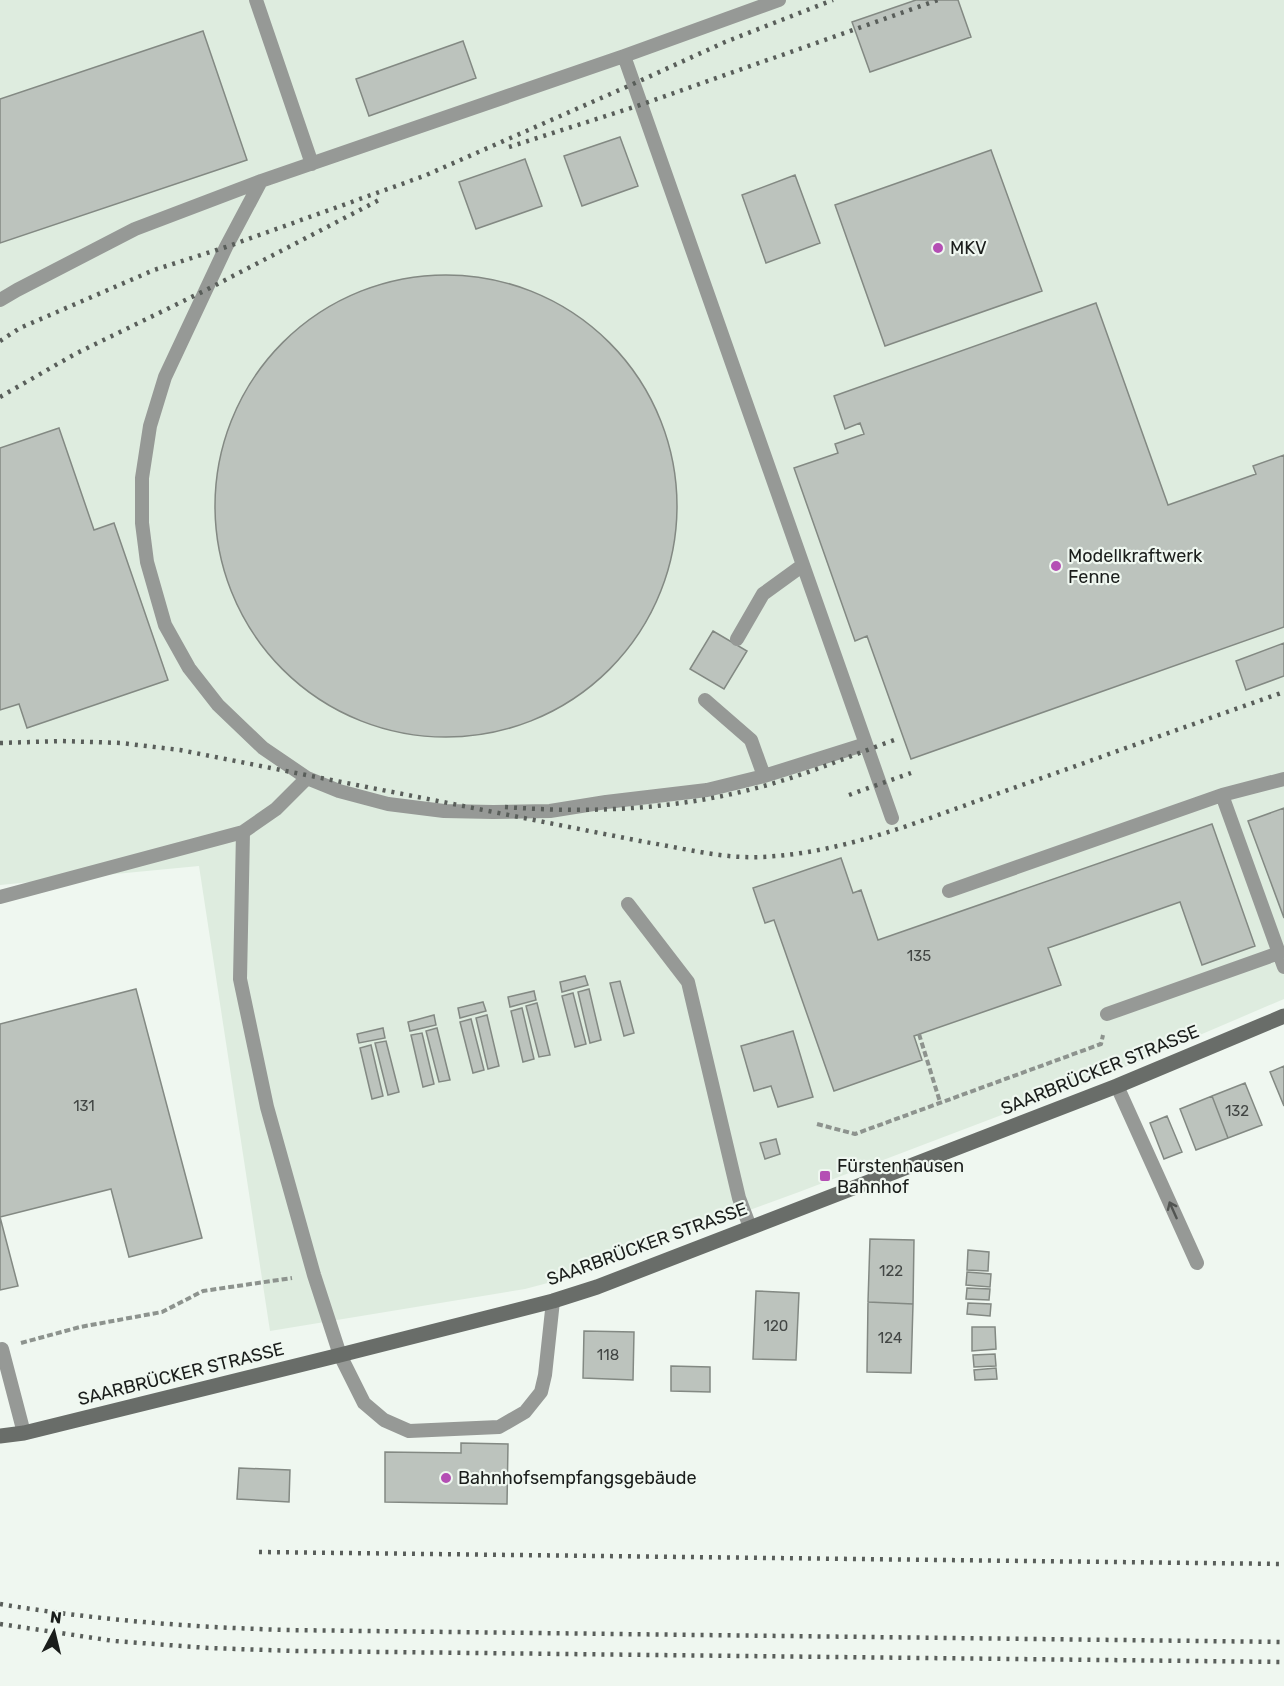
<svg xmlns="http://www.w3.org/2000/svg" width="1284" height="1686" font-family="Rubik,sans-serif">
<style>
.built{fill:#deecdf}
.building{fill:#bcc3bd;stroke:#838983;stroke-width:1.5}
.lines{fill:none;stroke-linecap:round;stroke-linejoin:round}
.path{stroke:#8d938e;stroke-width:4;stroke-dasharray:6 3;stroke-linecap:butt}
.lane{stroke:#969996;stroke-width:14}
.secondary{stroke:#696d69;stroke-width:15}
.rail{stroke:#595e5a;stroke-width:4.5;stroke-dasharray:3 6;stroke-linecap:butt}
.oneway{stroke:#525552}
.poi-dot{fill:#b44fb4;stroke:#eff7f0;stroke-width:2}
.labels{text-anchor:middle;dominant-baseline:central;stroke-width:4.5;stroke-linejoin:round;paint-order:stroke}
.number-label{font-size:15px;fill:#424644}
.poi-label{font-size:18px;fill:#1a1d1b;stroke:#eff7f0;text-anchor:start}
.street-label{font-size:18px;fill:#1a1d1b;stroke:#eff7f0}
</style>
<rect width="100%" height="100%" fill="#eff7f0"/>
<!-- built -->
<path class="built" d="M0,0h1284v999l-185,79 -300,114 -240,88 -34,9 -255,42 -71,-465 -199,19z"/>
<!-- building -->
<path class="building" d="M916,0h42l13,37 -101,35 -18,-50z
M203,31l44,129 -247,83v-144z
M463,41l13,37 -107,38 -13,-37z
M620,137l18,49 -56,20 -18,-50z
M991,150l51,141 -157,55 -50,-141z
M525,159l17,47 -66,23 -17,-47z
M795,175l25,68 -54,20 -24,-68z
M215 506a231 231 0 1 1 462 0a231 231 0 1 1-462 0Z
M1096,303l72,202 88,-31 -3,-8 31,-11v172l-373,132 -44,-123 -12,5 -61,-173 44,-15 -3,-9 29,-10 -4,-11 -15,6 -11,-33z
M59,428l35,102 20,-7 54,157 -141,48 -8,-24 -19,6v-262z
M713,631l34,20 -23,38 -34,-20z
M1284,643v33l-38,14 -10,-29z
M1284,808v110l-36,-97z
M1212,824l43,122 -53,19 -22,-63 -100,35 -32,11 13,37 -147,51 8,24 -88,31 -60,-171 -9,3 -12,-35 88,-30 12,35 8,-3 17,50z
M585,976l3,9 -26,7 -2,-10z
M620,981l14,52 -10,3 -14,-53z
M136,989l66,249 -73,19 -18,-68 -111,28 18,69 -18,4v-266z
M589,989l12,51 -11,3 -12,-51z
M534,991l2,9 -26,7 -2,-10z
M573,993l13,51 -11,3 -13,-51z
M483,1002l3,9 -26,7 -2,-10z
M537,1003l13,52 -11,2 -13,-51z
M522,1008l12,51 -11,3 -12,-51z
M434,1015l2,10 -26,6 -2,-9z
M487,1015l12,51 -11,3 -12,-51z
M471,1019l13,51 -11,3 -13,-51z
M383,1028l2,10 -26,5 -2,-9z
M437,1028l13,52 -11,2 -13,-51z
M793,1031l20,66 -35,10 -7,-21 -17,5 -13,-45z
M422,1033l12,51 -11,3 -12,-52z
M386,1041l13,51 -11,3 -13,-52z
M371,1045l12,51 -11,3 -12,-51z
M1284,1066v40l-14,-34z
M1245,1083l17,42 -34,13 -16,-42z
M1212,1096l16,42 -32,12 -16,-41z
M1167,1116l15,36 -18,7 -14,-36z
M776,1139l4,15 -15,5 -5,-16z
M870,1239l44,1 -1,64 -45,-2z
M968,1250l21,2 -1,19 -21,-1z
M967,1272l24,2 -1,13 -24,-2z
M967,1288l23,1 -1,11 -23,-1z
M756,1291l43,2 -3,67 -43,-1z
M868,1302l45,2 -2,69 -44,-1z
M968,1303l23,1 -1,12 -23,-2z
M972,1327h23l1,22 -24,2z
M584,1331l50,1 -1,48 -50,-2z
M995,1354l1,12 -22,1 -1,-12z
M671,1366l39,1v25l-39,-1z
M996,1368l1,11 -22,1 -1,-10z
M461,1443l47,1 -1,60 -122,-2v-50l76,1z
M239,1468l51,2 -1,32 -52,-3z"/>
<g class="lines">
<!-- path -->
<path class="path" d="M919,1034l21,68
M817,1124l38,10 246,-90 2,-9
M21,1343l59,-16 82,-15 41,-21 89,-13"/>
<!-- lane -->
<path class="lane" d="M256,0l56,164
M624,56l268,762
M261,181l-35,66 -61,130 -15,49 -8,52v45l5,39 18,63 24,43 29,37 45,43 44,30 32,13 49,13 56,7 49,1 57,-1 56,-9 101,-12 57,-14 102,-32
M0,300l17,-10 118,-61 126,-48 363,-125 155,-56
M737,639l26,-45 40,-29
M705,700l46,40 13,36
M1222,795l62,172
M243,832l-3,147 27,128 47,168 26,80 24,48 20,17 25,11 90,-4 26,-15 16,-20 4,-17 8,-74
M949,891l273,-96 62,-16
M0,897l243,-65 33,-23 31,-31
M628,904l60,78 51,216 11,29
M1107,1014l172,-61
M1117,1086l80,177
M2,1349l22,84"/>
<!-- secondary -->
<path class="secondary" d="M0,1436l24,-3 316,-78 213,-54 44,-14 520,-201 167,-70"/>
<!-- rail -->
<path class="rail" d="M509,147l131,-42 298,-105
M0,341l20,-13 134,-58 72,-23 198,-71 209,-92 92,-42 108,-42
M0,397l75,-43 131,-64 175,-91
M0,743l62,-2 59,2 59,7 465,92c38,6 78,17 117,15 83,-4 161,-37 240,-65 94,-33 188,-67 282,-100
M849,795l62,-22
M505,807c94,7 185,2 276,-26 39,-12 77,-28 116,-42
M259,1552l1025,12
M0,1604c95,16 189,23 285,26l999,12
M0,1624l114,17 94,7 89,3 987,11"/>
</g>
<!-- one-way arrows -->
<defs><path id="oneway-shaft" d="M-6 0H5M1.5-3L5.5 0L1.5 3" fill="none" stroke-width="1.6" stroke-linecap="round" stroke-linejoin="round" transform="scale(1.5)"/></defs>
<use class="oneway" href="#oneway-shaft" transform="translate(1173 1210) rotate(-114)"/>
<!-- markers -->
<g class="poi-dot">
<circle cx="938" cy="248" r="6"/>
<circle cx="1056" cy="566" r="6"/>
<rect x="819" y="1170" width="12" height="12" rx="3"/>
<circle cx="446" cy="1478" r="6"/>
</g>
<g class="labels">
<!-- number labels -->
<g class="number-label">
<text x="919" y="956">135</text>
<text x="84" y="1106">131</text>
<text x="1237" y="1111">132</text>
<text x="891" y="1271">122</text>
<text x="776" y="1326">120</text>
<text x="890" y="1338">124</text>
<text x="608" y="1355">118</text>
</g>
<!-- poi labels -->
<g class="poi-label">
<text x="950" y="248">MKV</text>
<text x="1068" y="556">Modellkraftwerk<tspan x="1068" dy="21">Fenne</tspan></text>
<text x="837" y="1166">Fürstenhausen<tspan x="837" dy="21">Bahnhof</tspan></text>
<text x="458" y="1478">Bahnhofsempfangsgebäude</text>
</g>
<!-- street labels -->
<g class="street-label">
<text transform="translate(1100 1070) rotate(-22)">SAARBRÜCKER STRASSE</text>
<text transform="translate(647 1244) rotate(-20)">SAARBRÜCKER STRASSE</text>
<text transform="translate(181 1374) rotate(-14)">SAARBRÜCKER STRASSE</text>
</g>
</g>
<!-- north arrow -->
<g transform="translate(54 1632) rotate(7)" stroke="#eff7f0" stroke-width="4.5" paint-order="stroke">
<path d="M0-4.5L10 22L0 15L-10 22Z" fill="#1a1d1b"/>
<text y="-9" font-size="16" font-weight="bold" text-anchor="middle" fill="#1a1d1b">N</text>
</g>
</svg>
